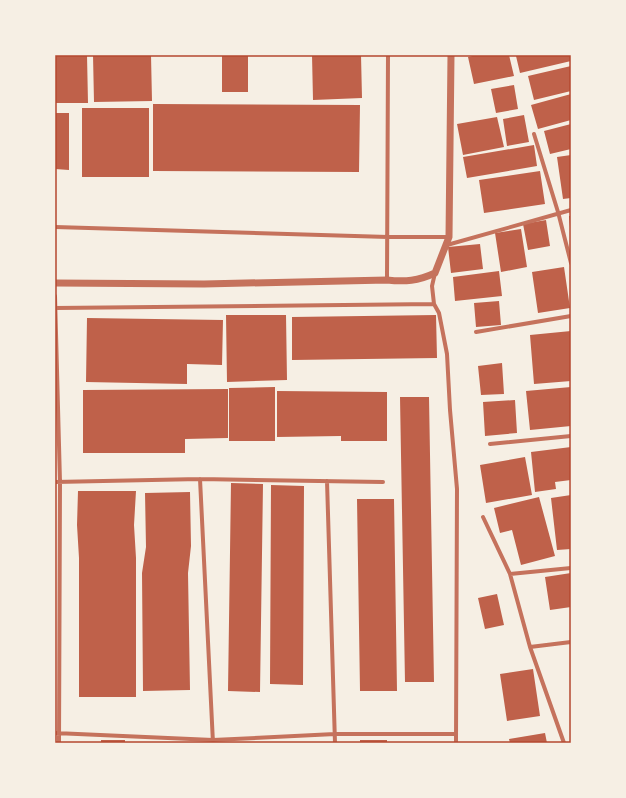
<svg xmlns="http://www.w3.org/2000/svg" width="626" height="798" font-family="'Roboto Condensed',sans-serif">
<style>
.building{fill:#bf614a}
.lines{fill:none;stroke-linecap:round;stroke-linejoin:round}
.minor{stroke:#c5725c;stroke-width:4}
.tertiary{stroke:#c5725c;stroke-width:7}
.neatline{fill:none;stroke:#b5482f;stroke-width:1.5}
</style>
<rect width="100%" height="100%" fill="#f6efe4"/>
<!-- building -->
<path class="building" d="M55,55h32l1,48h-33z
M93,55h58l1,46 -58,1z
M222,55h26v37h-26z
M312,55h49l1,43 -49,2z
M477,55h32l5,21 -40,8 -6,-27z
M519,55h52v6l-51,12 -4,-17z
M571,66v25l-37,9 -6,-24z
M514,85l4,24 -22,4 -5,-24z
M571,94v26l-33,9 -7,-24z
M153,104l207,1 -1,67 -206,-1z
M82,108h67v69h-67z
M55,113h14v57l-14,-1z
M524,115l5,27 -22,4 -4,-27z
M497,117l7,30 -41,8 -6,-31z
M571,124v25l-21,5 -6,-23z
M534,145l3,21 -70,12 -4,-21z
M571,155v43l-8,1 -6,-42z
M540,171l5,33 -61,9 -5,-33z
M569,216h2v11h-1z
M546,220l4,26 -22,4 -5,-26z
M521,229l6,38 -26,5 -6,-39z
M480,244l3,25 -32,4 -3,-26z
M564,267l6,41 -32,5 -6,-41z
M499,271l3,25 -47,5 -2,-24z
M499,301l2,24 -25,2 -2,-24z
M226,315h60l1,65 -60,2z
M436,315l1,43 -145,2v-43z
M87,318l136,2 -1,45 -35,-1v20l-101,-2z
M571,331v50l-37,3 -4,-49z
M502,363l2,31 -23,1 -3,-29z
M275,387v54h-46v-53z
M571,387v39l-41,4 -4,-39z
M228,389v49l-43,1v14h-102v-63z
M277,391l110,1v49h-46v-5l-64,1z
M400,397h29l5,285h-29z
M515,400l2,33 -32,3 -2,-34z
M571,447v33l-16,2 1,7 -21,3 -4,-40z
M525,457l7,38 -46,8 -6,-38z
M231,483l32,1 -3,208 -32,-1z
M271,485l33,1 -1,199 -33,-1z
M78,491h58l-2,34 2,33v139h-57v-139l-2,-33z
M190,492l1,54 -3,27 2,117 -47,1 -1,-118 4,-26 -1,-54z
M571,495v54l-14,1 -6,-52z
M539,497l16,59 -34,9 -9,-35 -12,3 -6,-25z
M357,499h37l3,192h-37z
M571,573v34l-21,3 -5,-33z
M497,594l7,31 -19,4 -7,-31z
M533,669l7,47 -33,5 -7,-47z
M545,733l2,10h-37l-1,-4z
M101,740h24v3h-24z
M360,740h27v3h-27z"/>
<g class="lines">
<!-- minor -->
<path class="minor" d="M534,134l24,78 13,51
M55,227l333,10h61
M447,245l124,-35
M435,273l-3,13 2,18 5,9 8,41 3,56 7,79 -1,254
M387,280l1,-225
M55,296l5,186 -1,261
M55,308l379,-4
M476,332l95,-16
M490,444l81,-8
M200,479l13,264
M327,481l8,262
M55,482l145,-3 183,3
M483,517l27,57 20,73 34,96
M510,574l61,-6
M530,647l41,-5
M55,733l158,7 122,-6h120"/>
<!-- tertiary -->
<path class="tertiary" d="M55,283l149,1 183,-4c18,2 31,1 48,-7l14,-36 2,-182"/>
</g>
<!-- border -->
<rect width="626" height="798" fill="none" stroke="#f6efe4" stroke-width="112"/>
<rect x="56" y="56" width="514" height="686" class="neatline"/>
</svg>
